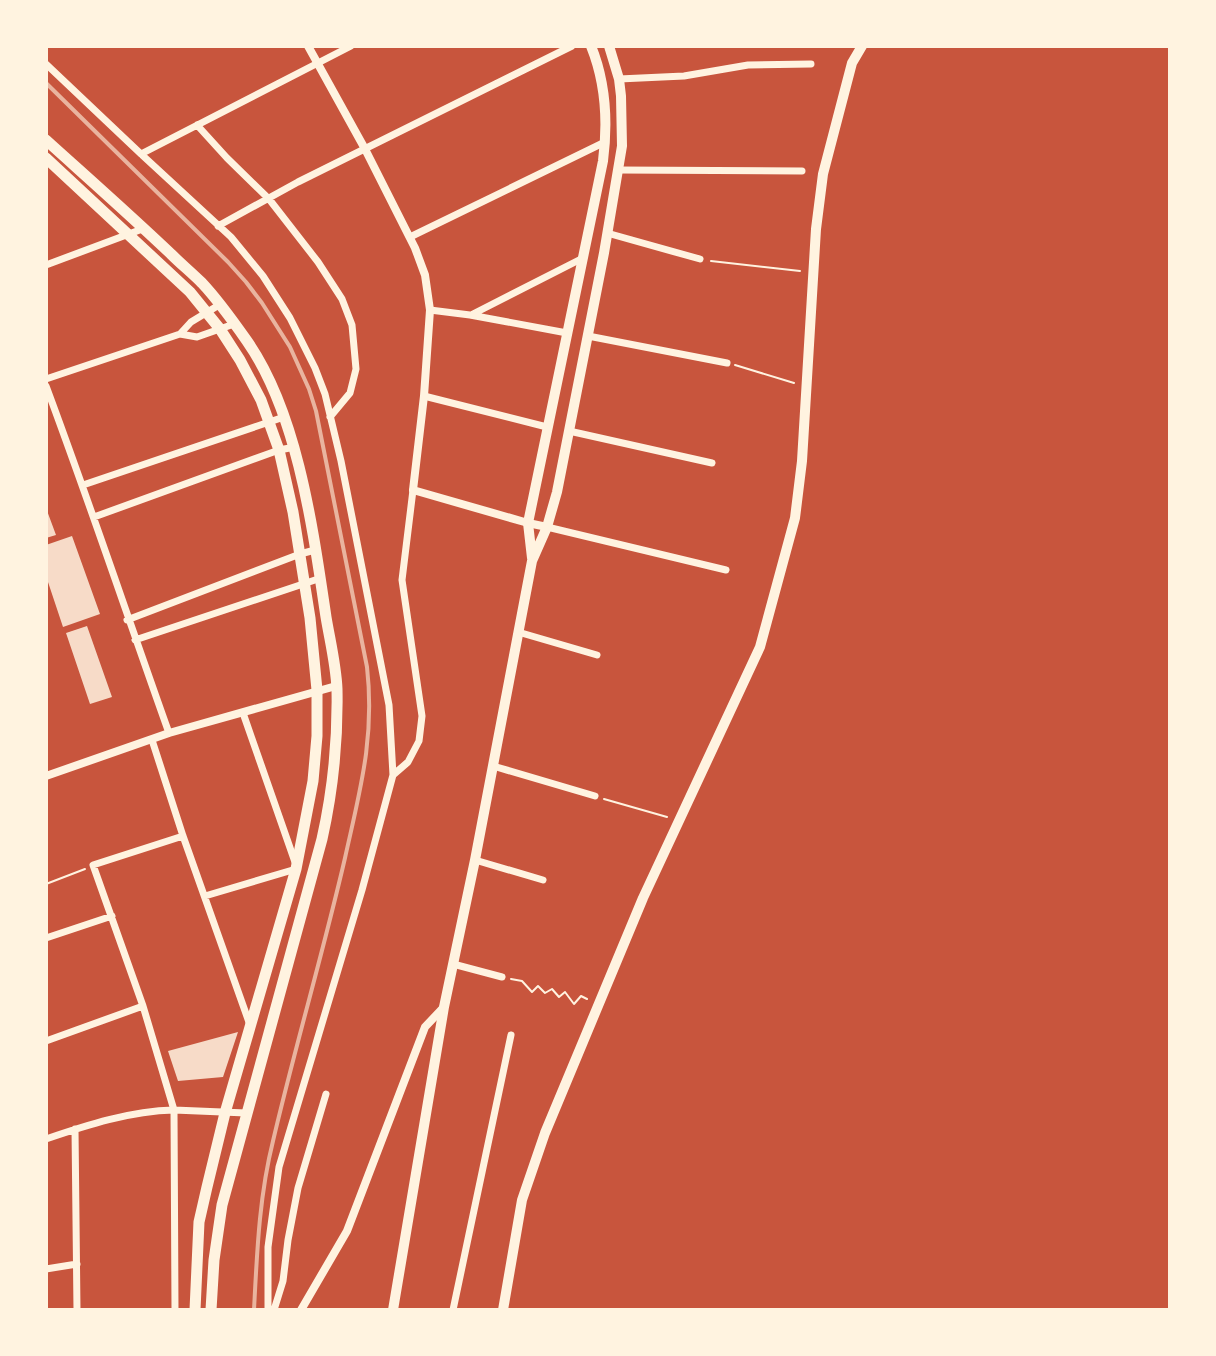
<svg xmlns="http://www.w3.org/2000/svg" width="1216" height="1356" font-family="'PT Sans',sans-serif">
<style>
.building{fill:#f7dbc8}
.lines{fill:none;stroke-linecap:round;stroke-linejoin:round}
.path{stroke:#fff3e0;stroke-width:2}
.minor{stroke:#fff3e0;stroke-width:7}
.tertiary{stroke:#fff3e0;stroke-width:8}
.secondary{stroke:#fff3e0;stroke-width:10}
.trunk{stroke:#fff3e0;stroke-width:11}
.rail{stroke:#e9b49f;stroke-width:4}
</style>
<rect width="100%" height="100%" fill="#c8553d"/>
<!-- building -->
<path class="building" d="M46,508l10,27 -10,3z
M72,536l28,78 -37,13 -17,-51v-31z
M87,626l25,71 -22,7 -24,-71z
M238,1032l-15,45 -45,4 -10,-30z"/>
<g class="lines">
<!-- path -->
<path class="path" d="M711,261l89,10
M735,365l59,18
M604,799l63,18
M46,884l39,-15
M511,979l11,2 10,11 6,-6 7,7 7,-4 7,8 6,-5 9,12 7,-8 6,3"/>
<!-- minor -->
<path class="minor" d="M46,64l95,90 90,83 32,39 27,42 25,50 10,26 16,67 48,244 4,70 -31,115 -83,277 -11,80v63
M619,79l65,-3 64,-11 63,-1
M197,125l30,33 42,41 49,63 24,37 10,26 4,44 -6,24 -20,24
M141,154l210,-108
M618,170l184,1
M218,226l80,-44 274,-136
M607,233l93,26
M410,237l195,-95
M46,265l99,-37
M430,310l40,5 97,18
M471,315l112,-57
M180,334l11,-12 28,-17
M588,336l139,27
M46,379l134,-45 17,3 37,-13
M46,386c43,115 82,232 123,347
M424,396l123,31
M569,431l143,32
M83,485l201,-68
M94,517l185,-67 16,-3
M547,527l179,43
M127,620l173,-66 15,-4
M518,632l79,23
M135,640l186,-62
M243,713l52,149
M152,740l31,96 67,189
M493,766l102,30
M393,775l15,-13 11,-21 3,-25 -20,-136 11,-90
M183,836l-90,29 50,141 31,104 72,3
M475,860l68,20
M205,896l91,-27
M46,938l66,-22
M453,964l49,13
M46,1041l97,-35
M75,1129l2,181
M46,1139c41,-14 84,-28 128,-29l1,200
M46,1269l31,-5
M274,1310l9,-29 5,-41 10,-52 28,-94
M453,1310l58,-275"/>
<!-- tertiary -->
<path class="tertiary" d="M308,46l57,103 50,99 10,27 5,35 -6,86 -11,94 115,33 19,4
M46,776l123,-43 167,-47
M301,1310l46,-79 78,-204 18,-19"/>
<!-- secondary -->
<path class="secondary" d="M532,558l-4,-35 75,-362c5,-39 3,-78 -12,-115
M393,1310l51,-303 31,-147 57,-299 15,-34 10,-35 47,-239 18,-107 -1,-50 -2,-17 -10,-33
M503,1310l19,-110 23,-67 98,-235 117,-251 35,-129 7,-57 14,-232 7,-55 29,-111 10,-17"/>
<!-- trunk -->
<path class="trunk" d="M46,140c42,38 84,75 125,114 10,10 21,19 31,29 16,17 31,38 45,58 51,73 66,189 79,276 4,24 10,48 11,72 1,51 -4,101 -15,150l-100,366 -8,55 -3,50
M46,158l144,134 30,37 20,31 21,40 18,50 14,62 17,106 7,72v46l-4,45 -17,88 -71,244 -18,74 -8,35 -4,88"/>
<!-- rail -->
<path class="rail" d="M46,83l182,179 18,20 16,21 28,44 19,42 7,22 51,256c8,71 -7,123 -22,191 -22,95 -50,189 -72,283 -14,56 -16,112 -19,169"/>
</g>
<!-- border -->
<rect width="1216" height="1356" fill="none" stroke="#fff3e0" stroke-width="96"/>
</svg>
